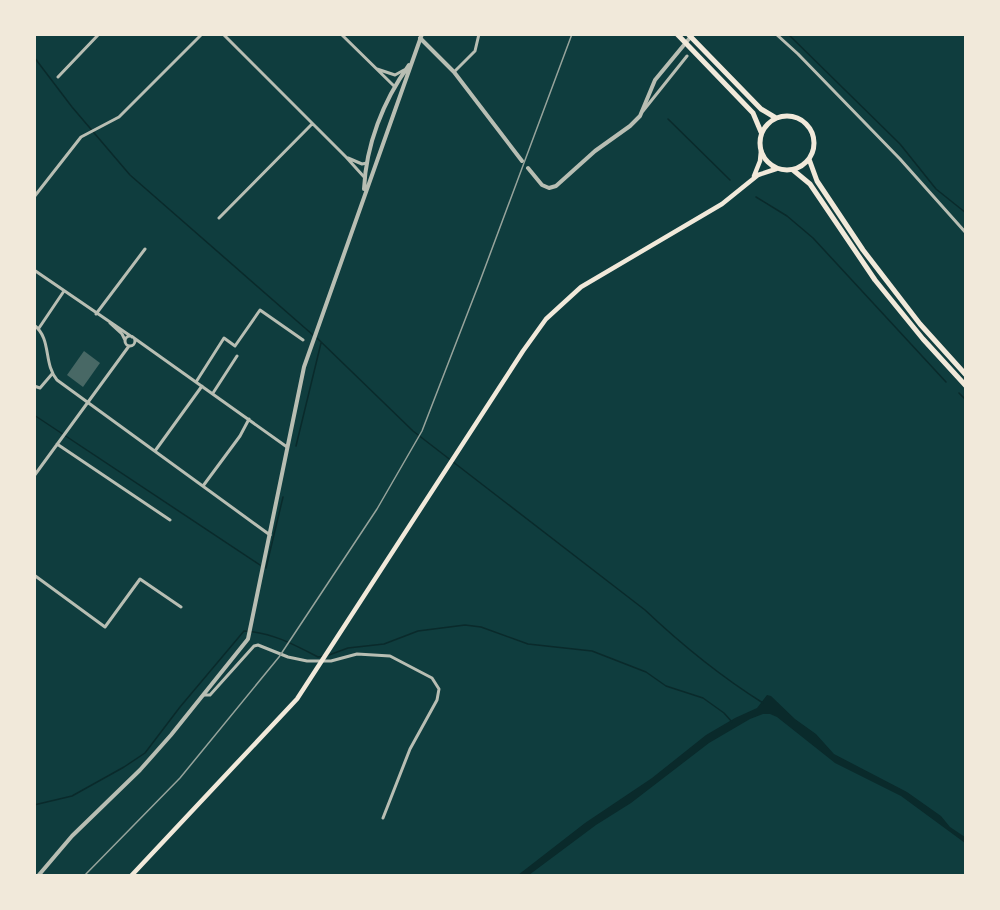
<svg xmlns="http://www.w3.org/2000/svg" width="1000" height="910" font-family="'Exo 2',sans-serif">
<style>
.water{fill:#0a2a2b}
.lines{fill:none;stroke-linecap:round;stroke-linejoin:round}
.stream{stroke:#0a2a2b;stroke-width:1.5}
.building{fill:#486865}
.minor{stroke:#b8beb3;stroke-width:3}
.tertiary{stroke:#b8beb3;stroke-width:4}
.secondary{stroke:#f1e9da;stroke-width:4.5}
.primary{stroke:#f1e9da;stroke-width:5}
.rail{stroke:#97a49c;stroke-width:1.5}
</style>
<rect width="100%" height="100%" fill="#0f3d3e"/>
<!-- water -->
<path class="water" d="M767,695l4,1 24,23 21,15 18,20 73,38 34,24 9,11 15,10v6l-64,-47 -66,-33 -58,-46 -7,-3h-7l-13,5 -41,24 -78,60 -35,22 -67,50h-11l67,-52 67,-45 54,-43 29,-17 22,-10z"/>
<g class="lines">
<!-- stream -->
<path class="stream" d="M788,34l112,110 36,45 30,24
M34,57l38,50 58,68 183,160
M668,119l62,61
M756,197l31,19 26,22 133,144
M317,338l96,93 232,179c37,35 75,66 118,93
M959,393l7,7
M34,415l226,150
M296,446l25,-103
M266,568l17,-71
M329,655l19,-7 36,-4 34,-13 47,-6 16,2 47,17 64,7 54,21 20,14 37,12 21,15 8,9
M34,805l38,-9 52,-29 21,-14 35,-46 64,-76c27,1 51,14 74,26l6,-1"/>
</g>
<!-- building -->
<path class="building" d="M84,351l16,12 -17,24 -16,-12z"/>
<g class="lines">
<!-- minor -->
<path class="minor" d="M223,34l123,123 19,21
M341,34l53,52
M776,34l22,20 102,105 66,74
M377,69l18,6 9,-5
M454,72l21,-21 4,-17
M58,77l41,-43
M643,111l44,-55
M348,158l14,6 5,-1
M34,197l47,-60 38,-20 83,-83
M219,218l93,-94
M34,270l98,67
M96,314l49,-65
M110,323l12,11 3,6
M34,325c18,14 9,38 23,55l213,155
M39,328l25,-37
M125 341a5 5 0 1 1 10 0a5 5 0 1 1-10 0Z
M134,338l153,109
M196,382l28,-44 11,8 25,-36 43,30
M34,386l6,2 12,-14
M213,393l24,-37
M57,444l113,76
M155,451l47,-65
M34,476l95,-130
M203,486l37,-50 9,-17
M34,575l71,52 35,-48 41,28
M204,695h6l44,-49 4,-1 30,12 19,4h24l26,-7 33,2 42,22 7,11 -2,11 -27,49 -27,69"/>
<!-- tertiary -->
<path class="tertiary" d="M420,38l34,34 68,89
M528,168l14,17 7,3 7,-2 39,-35 35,-25 10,-10 15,-36 38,-46
M364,189c2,-44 19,-88 45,-124
M38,876l34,-40 68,-66 31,-35 77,-96 56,-272 118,-333"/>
<!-- secondary -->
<path class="secondary" d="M754,176l6,-15 1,-10
M131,876l166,-177 226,-348 23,-32 35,-32 141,-83 36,-29 18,-6"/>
<!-- primary -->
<path class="primary" d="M677,34l76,79 8,19
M688,34l73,75 15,9
M760 143a27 27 0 1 1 54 0a27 27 0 1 1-54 0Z
M809,159l8,22 46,69 57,74 46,51
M793,170l17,14 65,96 48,59 43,47"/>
<!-- rail -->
<path class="rail" d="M84,876l96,-98 99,-121 98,-148 45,-78 58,-150 92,-247"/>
</g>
<!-- border -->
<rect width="1000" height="910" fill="none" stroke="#f1e9da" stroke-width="72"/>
</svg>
